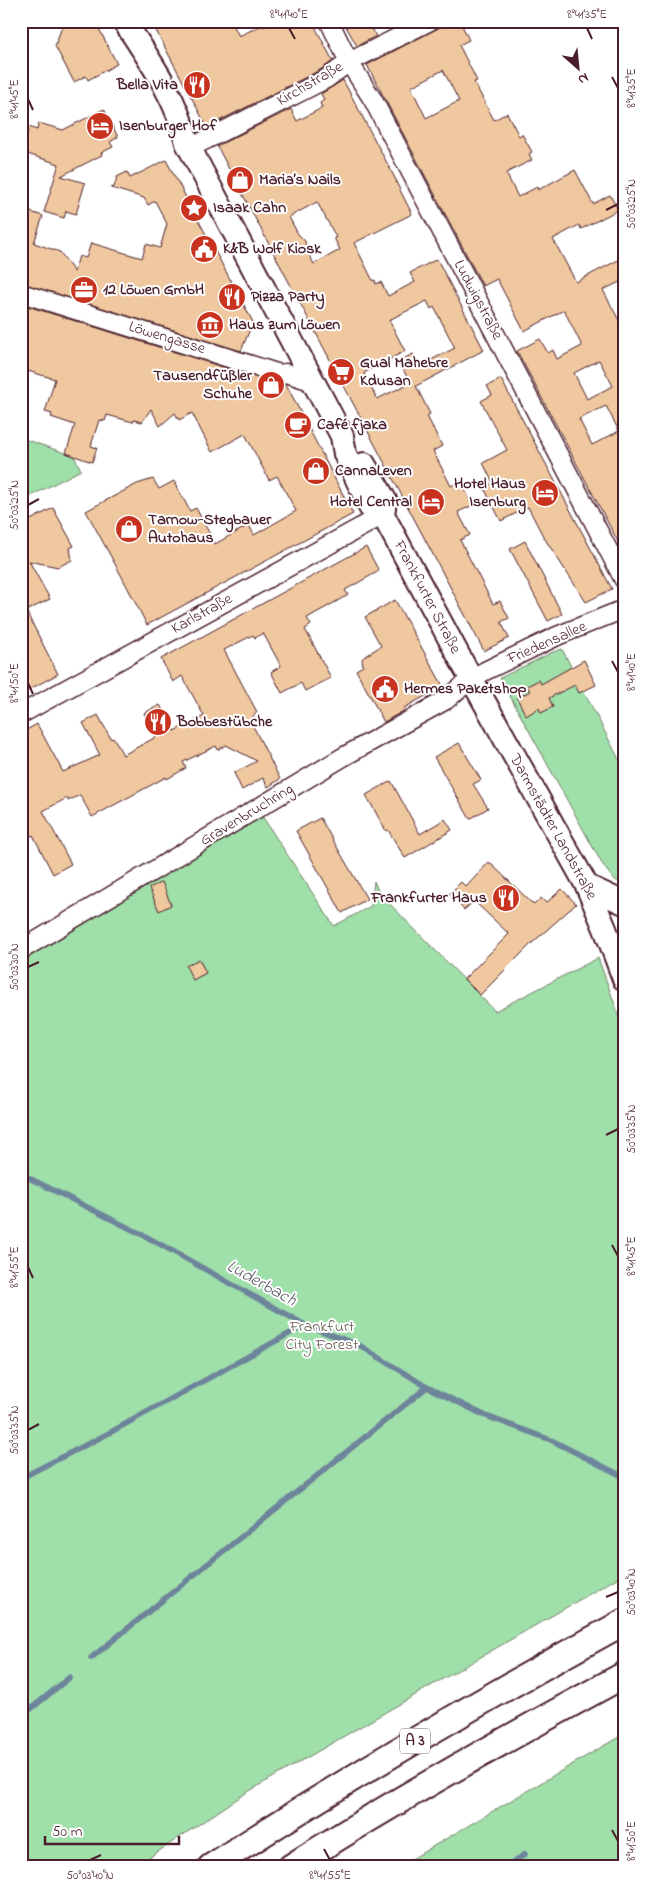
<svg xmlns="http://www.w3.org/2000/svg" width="645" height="1888" font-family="'Indie Flower',sans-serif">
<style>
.green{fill:#9fdfa9;stroke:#747f6a}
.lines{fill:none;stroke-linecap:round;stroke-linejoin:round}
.stream{stroke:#6d849b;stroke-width:5.5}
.building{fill:#efc89f;stroke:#4a1f2b;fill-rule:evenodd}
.minor-casing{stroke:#4a1f2b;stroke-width:21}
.major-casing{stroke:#4a1f2b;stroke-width:26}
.highway-casing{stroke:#4a1f2b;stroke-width:29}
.minor{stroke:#fff;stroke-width:18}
.major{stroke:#fff;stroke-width:22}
.highway{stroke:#fff;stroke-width:25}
.ticks{fill:none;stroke:#4a1f2b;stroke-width:2}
.labels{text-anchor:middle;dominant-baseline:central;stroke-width:4;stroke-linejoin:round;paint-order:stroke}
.shield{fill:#fff;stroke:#80626b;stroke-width:1}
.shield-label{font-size:15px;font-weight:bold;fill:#4a1f2b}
.street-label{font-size:16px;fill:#4a1f2b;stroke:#fff}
.poi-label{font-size:16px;font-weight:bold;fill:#4a1f2b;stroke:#fff;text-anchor:start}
.park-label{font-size:16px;fill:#645951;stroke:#fff}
.water-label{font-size:18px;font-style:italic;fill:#5f5a6c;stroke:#fff}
.neatline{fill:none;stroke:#4a1f2b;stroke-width:2}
.ticks-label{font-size:12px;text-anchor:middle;fill:#4a1f2b}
</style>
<rect width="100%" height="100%" fill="#fff"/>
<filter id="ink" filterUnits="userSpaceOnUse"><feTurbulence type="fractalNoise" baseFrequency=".02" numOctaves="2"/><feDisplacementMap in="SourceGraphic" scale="10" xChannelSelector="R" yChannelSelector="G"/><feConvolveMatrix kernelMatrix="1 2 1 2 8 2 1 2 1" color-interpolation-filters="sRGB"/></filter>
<g filter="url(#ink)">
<!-- green -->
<path class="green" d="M21,438l53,18 7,14 -60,31z
M562,649l62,120v116c-11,-4 -17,-14 -23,-23l-101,-184 53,-26z
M262,816l72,110 37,-20 3,-25 5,12 116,118 103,-53 16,44 10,33v539l-378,219 -111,74h-114v-905z
M624,1734v133h-226l202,-119z"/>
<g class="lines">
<!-- stream -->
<path class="stream" d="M21,1174l126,63 158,88 54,20 68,42 59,29 65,24 73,37
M21,1478l90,-46 194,-107
M91,1658l336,-271
M21,1717l49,-40
M507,1867l18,-13"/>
</g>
<!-- building -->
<path class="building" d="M64,21h31l22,43 -29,16 -2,-4 -12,6 -19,-36z
M151,21h80l8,15 23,-11 1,2 10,-6h39l21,40 -13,9 -113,57z
M343,21h25l8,15 -19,10z
M452,21h8l9,19 -10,5 18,36 -3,1 20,38 13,-7 12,23 3,-2 10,18 -3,2 3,6 -26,13 12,24 19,-10 1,3 37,-20 18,34 17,-9 8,15 -37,19 -2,-4 -26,14 23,43 48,-25v23l-21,10 21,40v223l-107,-202 23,-12 8,14 5,-3 4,9 25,-13 -18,-36 -40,21 -27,-52 -14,7 -116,-221zM443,70l16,31 -33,17 -15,-31zM599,360l14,26 -26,13 -13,-26zM606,406l13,25 -27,14 -13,-26z
M343,80l54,102h-1l16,32 -58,29 19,38 2,-1 1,4 5,-2 7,14 27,-14 -5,-9 27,-14 47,91 -68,36 14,28 -3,2 15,30 -9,5 18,35 9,-5 13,24 -15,7 12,23 -10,5 33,64 7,-3 9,17 -8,4 8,16 -25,13 -267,-505 74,-37 6,12 25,-13 -2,-5 4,-3 -3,-6zM317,202l19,35 -2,1 6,12 -26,14 -8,-15 -1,-8 -7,-7 -9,-17zM427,301l4,8 3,-2 21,41 -36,18 -6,-12 -14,7 11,22 -33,16 -13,-26 41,-22 -16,-31z
M104,109l14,28 -8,5 3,5 -12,6 1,2 -41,21 24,7 -9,31 -10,-3 -2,7 -20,-6 15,-48 -38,-12 8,-25 8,3 2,-7 24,7z
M166,160l87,162 -12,29 -220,-68v-74l22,7 -9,27 26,9 14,20 5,-16 7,2 5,-15 51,15 4,-14 14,4 7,-24 -12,-23 -7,4 -4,-7 -33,-10 3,-1 3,-10 10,-5 3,6z
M21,304l256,80h9l67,130 -206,111 -26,-50 -35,-64 51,-27 16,-5 6,10 15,-8 16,30 6,-3 19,36 34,-19 5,10 42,-24 -19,-35 -8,4 -24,-46 -33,18 -20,-39 -13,7 -4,-7 -15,13 -9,-17 -9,13 -8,-2 -1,2 -26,-7 -2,6 -6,-1 -8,26 6,2 -5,14 -26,-9 9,-28 -24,-8 1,-3 -7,-2 10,-33 -34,-10z
M501,379l111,210 -26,13 -43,-66 -15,-29 -27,14 -17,-33 9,-5 -10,-20 24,-13 -26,-49 11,-6 -5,-9z
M53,508l21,38 -4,2 2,12 -14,7 -29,-6 21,38 -24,12 32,63 -37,20v-169z
M525,541l37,73 -14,7 -38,-72z
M366,547l13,24 -34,19 3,5 -41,23 4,7 -6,4 26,49 -26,13 -4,-8 -19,10 -11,-21 10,-6 -18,-33 -8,5 -2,-3 -29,15 33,62 -7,8 30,59 -12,8 -5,-9 -21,12 -8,-17 23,-12 -31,-16 -8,5 -2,-4 -33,16 3,6 -19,11 -1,-2 -74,40 -12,-22 -12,6 -1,-3 -24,13 28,53 -18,10 -20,-39 -12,7v-109l16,-9 26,48 37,-17 -17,-32 15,-8 13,24 3,-1 9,17 33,-18 -12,-24 16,-8 14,26 30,-15 -22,-40 -9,6 -12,-23z
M395,600l48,86 -39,22 1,2 -21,12 -28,-52 7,-4 -1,-7 3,-3 16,-10 -16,-29z
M584,660l12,25 -17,8 -4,-8 -26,13 4,9 -12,6 -2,-5 -13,8 -9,-18 13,-7 -3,-5 12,-6 2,4z
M459,743l22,37 -8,4 15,24 -18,11 -36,-62z
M391,781l29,53 25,-15 7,11 -47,28 -17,-28 -2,1 -20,-36z
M320,818l47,81 -25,14 -46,-82z
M489,862l45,43 7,-7 5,5 16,-14 14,15 -45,40 -51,51 -16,-16 45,-45 -35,-33 -10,9 -15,-16 12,-12 5,5z
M162,882l9,23 -12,6 -10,-23z
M199,959l7,14 -13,7 -7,-14z"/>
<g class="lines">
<!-- minor casing -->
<g class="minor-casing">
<path id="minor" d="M329,21l20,41 24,38 251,480
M190,148l136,-69 23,-17 81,-41
M21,293l259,81 6,-1 28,9
M21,714l362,-199
M21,950l322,-193 103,-57 25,-21 14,-8 72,-35 67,-27"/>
</g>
<!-- major casing -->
<g class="major-casing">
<path id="major" d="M124,21c25,38 53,77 63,122l155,293 3,18 25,53 13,8 79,147 125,224 19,45 18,48
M364,464l21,36 -2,15
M587,886l37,17"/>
</g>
<!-- highway casing -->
<g class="highway-casing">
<path id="highway" d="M211,1867c134,-87 272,-168 413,-245
M291,1867c108,-69 221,-131 333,-192"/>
</g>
<!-- minor -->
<use href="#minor" class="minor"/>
<!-- major -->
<use href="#major" class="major"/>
<!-- highway -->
<use href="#highway" class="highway"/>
</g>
</g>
<!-- ticks -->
<path class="ticks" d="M289,28l6,11M587,28l5,11M612,77l6,11M28,99l5,11M606,210l12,-6M28,505l11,-6M612,661l6,11M28,683l5,11M28,967l11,-5M606,1135l12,-6M612,1245l6,11M28,1267l5,11M28,1430l11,-6M606,1597l12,-5M612,1830l6,11M324,1849l6,11M90,1860l11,-5"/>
<!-- icons -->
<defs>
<g id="restaurant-disc" transform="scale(1.4375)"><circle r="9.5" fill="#c8321e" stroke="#fff"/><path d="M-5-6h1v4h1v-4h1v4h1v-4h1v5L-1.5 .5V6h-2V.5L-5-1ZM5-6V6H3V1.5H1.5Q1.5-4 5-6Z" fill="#fff"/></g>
<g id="hotel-disc" transform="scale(1.4375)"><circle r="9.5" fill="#c8321e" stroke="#fff"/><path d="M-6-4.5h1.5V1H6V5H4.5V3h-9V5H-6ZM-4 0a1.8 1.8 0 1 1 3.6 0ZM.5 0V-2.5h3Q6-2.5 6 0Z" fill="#fff"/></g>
<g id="shop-disc" transform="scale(1.4375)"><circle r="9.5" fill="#c8321e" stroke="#fff"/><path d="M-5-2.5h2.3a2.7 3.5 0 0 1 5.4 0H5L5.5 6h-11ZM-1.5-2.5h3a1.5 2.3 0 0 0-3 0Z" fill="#fff"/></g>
<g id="sight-disc" transform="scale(1.4375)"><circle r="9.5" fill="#c8321e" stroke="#fff"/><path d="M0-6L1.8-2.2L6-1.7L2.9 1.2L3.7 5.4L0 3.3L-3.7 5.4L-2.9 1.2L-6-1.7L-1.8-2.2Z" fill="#fff"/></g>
<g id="civic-disc" transform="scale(1.4375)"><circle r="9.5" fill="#c8321e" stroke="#fff"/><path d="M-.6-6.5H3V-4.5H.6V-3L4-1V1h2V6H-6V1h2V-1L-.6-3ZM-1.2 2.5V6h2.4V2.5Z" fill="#fff"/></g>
<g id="office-disc" transform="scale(1.4375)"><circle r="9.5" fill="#c8321e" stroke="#fff"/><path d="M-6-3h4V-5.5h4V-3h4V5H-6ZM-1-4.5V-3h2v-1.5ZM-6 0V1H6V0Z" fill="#fff"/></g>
<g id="museum-disc" transform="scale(1.4375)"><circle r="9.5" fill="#c8321e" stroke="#fff"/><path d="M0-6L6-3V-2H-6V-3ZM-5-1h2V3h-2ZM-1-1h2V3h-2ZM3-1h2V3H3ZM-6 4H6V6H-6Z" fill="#fff"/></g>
<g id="supermarket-disc" transform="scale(1.4375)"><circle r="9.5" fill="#c8321e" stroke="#fff"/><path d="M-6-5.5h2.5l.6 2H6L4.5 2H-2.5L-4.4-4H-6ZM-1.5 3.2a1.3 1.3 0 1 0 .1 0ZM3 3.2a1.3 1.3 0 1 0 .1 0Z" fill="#fff"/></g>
<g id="cafe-disc" transform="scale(1.4375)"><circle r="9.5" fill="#c8321e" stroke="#fff"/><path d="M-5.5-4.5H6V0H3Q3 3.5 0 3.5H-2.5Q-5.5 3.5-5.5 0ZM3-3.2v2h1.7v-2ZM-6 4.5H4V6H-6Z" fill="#fff"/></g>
</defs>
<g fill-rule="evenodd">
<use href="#restaurant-disc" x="197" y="85"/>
<use href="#hotel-disc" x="100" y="126"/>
<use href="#shop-disc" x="240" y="180"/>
<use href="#sight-disc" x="194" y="208"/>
<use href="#civic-disc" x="204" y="249"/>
<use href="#office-disc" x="84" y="290"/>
<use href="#restaurant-disc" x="232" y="297"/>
<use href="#museum-disc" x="210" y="325"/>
<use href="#supermarket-disc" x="341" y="372"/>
<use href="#shop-disc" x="271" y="385"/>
<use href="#cafe-disc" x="298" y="425"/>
<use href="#shop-disc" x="316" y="471"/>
<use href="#hotel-disc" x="545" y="493"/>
<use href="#hotel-disc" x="431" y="502"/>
<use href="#shop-disc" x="129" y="529"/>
<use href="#civic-disc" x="385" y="689"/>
<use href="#restaurant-disc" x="158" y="722"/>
<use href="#restaurant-disc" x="506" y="898"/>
</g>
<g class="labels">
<!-- shield labels -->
<rect class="shield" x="400" y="1728.5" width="30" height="25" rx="4"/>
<g class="shield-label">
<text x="415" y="1741">A 3</text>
</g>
<!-- street labels -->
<g class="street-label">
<text transform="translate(310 84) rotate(-30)">Kirchstraße</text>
<text transform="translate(478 300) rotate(62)">Ludwigstraße</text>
<text transform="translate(167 338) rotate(17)">Löwengasse</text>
<text transform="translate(427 597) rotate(62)">Frankfurter Straße</text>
<text transform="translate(202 614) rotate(-29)">Karlstraße</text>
<text transform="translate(547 643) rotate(-24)">Friedensallee</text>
<text transform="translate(247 815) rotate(-31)">Gravenbruchring</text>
<text transform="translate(553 827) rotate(61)">Darmstädter Landstraße</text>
</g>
<!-- poi labels -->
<g class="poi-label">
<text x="178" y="85" text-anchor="end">Bella Vita</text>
<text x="119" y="126">Isenburger Hof</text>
<text x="259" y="180">Maria’s Nails</text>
<text x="213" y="208">Isaak Cahn</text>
<text x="223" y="249">K&amp;B Wolf Kiosk</text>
<text x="103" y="290">12 Löwen GmbH</text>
<text x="251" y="297">Pizza Party</text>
<text x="229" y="325">Haus zum Löwen</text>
<text x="360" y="363">Gual Mahebre<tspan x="360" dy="18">Kdusan</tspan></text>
<text x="252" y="376" text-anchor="end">Tausendfüßler<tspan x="252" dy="18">Schuhe</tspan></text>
<text x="317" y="425">Café fjaka</text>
<text x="335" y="471">CannaLeven</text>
<text x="526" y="484" text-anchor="end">Hotel Haus<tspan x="526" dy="18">Isenburg</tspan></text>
<text x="412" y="502" text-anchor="end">Hotel Central</text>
<text x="148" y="520">Tarnow-Stegbauer<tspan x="148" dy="18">Autohaus</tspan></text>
<text x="404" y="689">Hermes Paketshop</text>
<text x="177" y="722">Bobbestübche</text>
<text x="487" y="898" text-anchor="end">Frankfurter Haus</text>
</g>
<!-- park labels -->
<g class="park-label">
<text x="322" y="1327">Frankfurt<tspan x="322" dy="18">City Forest</tspan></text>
</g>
<!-- water labels -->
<g class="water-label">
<text transform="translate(261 1284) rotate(29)">Luderbach</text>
</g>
</g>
<!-- margin -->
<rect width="645" height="1888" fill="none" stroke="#fff" stroke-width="55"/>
<!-- north arrow -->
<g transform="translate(578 68) rotate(153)" stroke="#ffffff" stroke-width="4" paint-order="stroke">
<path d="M0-4L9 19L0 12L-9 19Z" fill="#4a1f2b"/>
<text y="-8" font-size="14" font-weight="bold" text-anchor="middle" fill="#4a1f2b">N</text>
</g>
<!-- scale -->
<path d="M45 1836v8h134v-8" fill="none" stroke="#4a1f2b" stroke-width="2.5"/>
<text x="52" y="1836" font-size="15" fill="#4a1f2b" stroke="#ffffff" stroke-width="4" paint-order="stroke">50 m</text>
<rect x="28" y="28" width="590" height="1832" class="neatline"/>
<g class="ticks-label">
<text x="289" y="18">8°41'40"E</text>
<text x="587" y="18">8°41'35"E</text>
<text transform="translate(631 88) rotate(-90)" y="4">8°41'35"E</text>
<text transform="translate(14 99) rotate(-90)" y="4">8°41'45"E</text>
<text transform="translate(631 204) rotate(-90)" y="4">50°03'25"N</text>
<text transform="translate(14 505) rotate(-90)" y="4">50°03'25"N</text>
<text transform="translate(631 672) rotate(-90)" y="4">8°41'40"E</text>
<text transform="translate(14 683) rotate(-90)" y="4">8°41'50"E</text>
<text transform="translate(14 967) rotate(-90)" y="4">50°03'30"N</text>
<text transform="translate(631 1129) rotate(-90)" y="4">50°03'35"N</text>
<text transform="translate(631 1256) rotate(-90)" y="4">8°41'45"E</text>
<text transform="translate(14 1267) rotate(-90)" y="4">8°41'55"E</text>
<text transform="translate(14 1430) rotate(-90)" y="4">50°03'35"N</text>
<text transform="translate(631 1592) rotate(-90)" y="4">50°03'40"N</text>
<text transform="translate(631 1841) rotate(-90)" y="4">8°41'50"E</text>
<text x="90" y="1879">50°03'40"N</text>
<text x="330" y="1879">8°41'55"E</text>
</g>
</svg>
